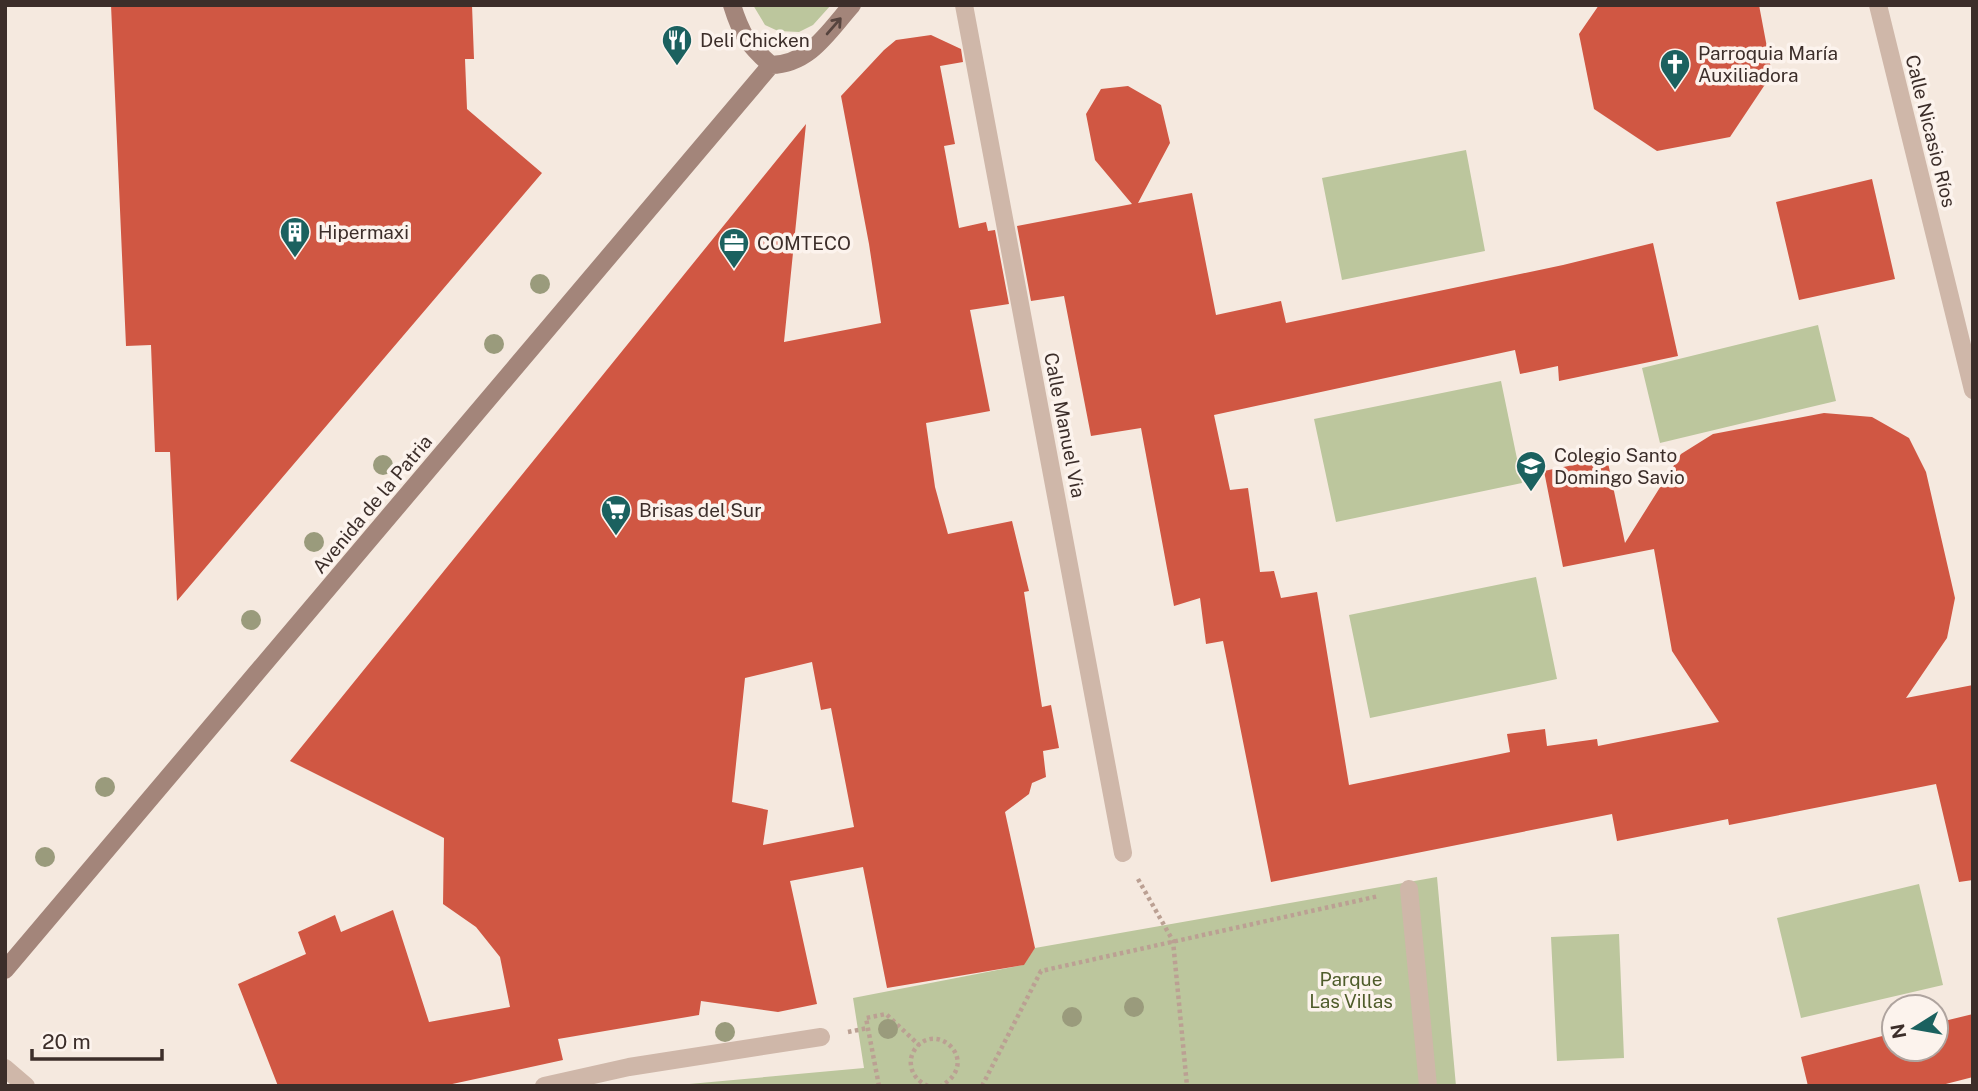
<svg xmlns="http://www.w3.org/2000/svg" width="1978" height="1091" font-family="'Public Sans',sans-serif">
<style>
.green{fill:#bcc69d}
.building{fill:#d05743;fill-rule:evenodd}
.lines{fill:none;stroke-linecap:round;stroke-linejoin:round}
.path{stroke:#bba093;stroke-width:4.5;stroke-dasharray:3.5 3.5;stroke-linecap:butt}
.service{stroke:#cfb7a9;stroke-width:18}
.minor{stroke:#cfb7a9;stroke-width:18}
.tertiary{stroke:#cfb7a9;stroke-width:18}
.secondary{stroke:#a3857a;stroke-width:18}
.tree{fill:#9a9b7c}
.oneway{stroke:#56443e}
.labels{text-anchor:middle;dominant-baseline:central;stroke-width:7;stroke-linejoin:round;paint-order:stroke}
.poi-label{font-size:19px;fill:#3c2e2a;stroke:#fcf3ed;text-anchor:start}
.street-label{font-size:19px;fill:#3c2e2a;stroke:#fcf3ed}
.park-label{font-size:19px;fill:#4f5c2b;stroke:#fcf3ed}
</style>
<rect width="100%" height="100%" fill="#f5e9df"/>
<!-- green -->
<path class="green" d="M753,5h78l-18,20 -14,7 -21,-1 -13,-6z
M1466,150l19,101 -143,29 -20,-102z
M1818,325l18,76 -176,42 -18,-75z
M1501,381l21,102 -186,39 -22,-103z
M1536,577l21,102 -187,39 -21,-103z
M1437,877l19,209h-789l197,-18 -11,-70 170,-33 12,-17z
M1919,884l24,101 -142,33 -24,-100z
M1619,934l5,124 -67,3 -6,-124z"/>
<!-- building -->
<path class="building" d="M111,5h361l2,54h-9l2,50 75,64 -365,428 -7,-149h-15l-4,-107 -25,1z
M1599,5h160l13,69 -42,63 -73,14 -63,-42 -15,-75z
M931,35l30,14 2,13 -23,4 15,78 -11,2 15,82 27,-6 2,9 7,-1 14,74 -39,6 20,101 -64,12 9,64 13,47 64,-13 17,70 -5,1 18,115 9,-2 8,43 -16,3 3,26 -14,6 -3,11 -24,18 30,136 -11,17 -137,23 -24,-121 -73,14 27,123 -39,8 -77,-11 -2,14 -141,24 5,21 -120,26h-165l-40,-102 68,-30 -8,-22 37,-17 6,17 52,-22 36,112 81,-15 -10,-50 -24,-30 -33,-23 1,-66 -154,-77 516,-637 -22,218 97,-19 -12,-79 -28,-148 43,-46 12,-10zM812,662l9,48 10,-2 23,119 -91,18 5,-35 -36,-8 13,-124z
M1128,86l33,19 9,38 -32,60 54,-10 24,122 65,-14 5,22 277,-58 90,-22 25,113 -119,25 -1,-15 -38,8 -5,-24 -301,65 16,75 18,-2 12,84 14,-1 7,27 36,-6 32,193 161,-33 -3,-18 38,-5 2,17 50,-7 1,7 121,-24 -47,-71 -18,-102 -91,18 -19,-96 63,-13 18,85 56,-89 32,-20 111,-21 48,4 37,21 17,34 29,126 -8,40 -41,60 67,-13v195l-14,2 -23,-98 -207,41 -1,-6 -111,22 -5,-27 -341,68 -48,-241 -17,3 -6,-46 -26,8 -33,-178 -50,8 -27,-140 -33,5 -14,-75 115,-22 -37,-44 -9,-46 15,-25z
M1872,179l23,100 -96,21 -23,-98z
M1973,1014v63l-35,9h-130l-7,-29 93,-24v16h42v-26z"/>
<g class="lines">
<!-- path -->
<path class="path" d="M1138,879l35,62 14,145
M848,1032l20,-4
M879,1086l-13,-68 20,-4 33,31
M928,1086c-9,-4 -16,-11 -17,-21 -1,-6 1,-11 4,-16 22,-30 67,13 26,37
M982,1086l59,-115 338,-75"/>
<!-- service -->
<path class="service" d="M1409,889l19,197"/>
<!-- minor -->
<path class="minor" d="M964,5l159,848
M5,1068l21,18
M544,1086l85,-19 192,-30"/>
<!-- tertiary -->
<path class="tertiary" d="M1878,5l95,385"/>
<!-- secondary -->
<path class="secondary" d="M732,5c9,29 16,40 39,60 39,-1 57,-33 81,-60
M5,970l766,-905"/>
</g>
<!-- trees -->
<g class="tree">
<circle cx="540" cy="284" r="10"/>
<circle cx="494" cy="344" r="10"/>
<circle cx="383" cy="465" r="10"/>
<circle cx="314" cy="542" r="10"/>
<circle cx="251" cy="620" r="10"/>
<circle cx="105" cy="787" r="10"/>
<circle cx="45" cy="857" r="10"/>
<circle cx="1134" cy="1007" r="10"/>
<circle cx="1072" cy="1017" r="10"/>
<circle cx="888" cy="1029" r="10"/>
<circle cx="725" cy="1032" r="10"/>
</g>
<!-- one-way arrows -->
<defs><path id="oneway-shaft" d="M-6 0H5M1.5-3L5.5 0L1.5 3" fill="none" stroke-width="1.6" stroke-linecap="round" stroke-linejoin="round" transform="scale(1.75)"/></defs>
<use class="oneway" href="#oneway-shaft" transform="translate(834 26) rotate(-49)"/>
<!-- icons -->
<defs>
<g id="restaurant-pin" transform="scale(1.575)"><path d="M0 17L-7.5 6A9.5 9.5 0 1 1 7.5 6Z" fill="#1b615f" stroke="#fcf3ed"/><path d="M-5-6h1v4h1v-4h1v4h1v-4h1v5L-1.5 .5V6h-2V.5L-5-1ZM5-6V6H3V1.5H1.5Q1.5-4 5-6Z" fill="#fff"/></g>
<g id="church-pin" transform="scale(1.575)"><path d="M0 17L-7.5 6A9.5 9.5 0 1 1 7.5 6Z" fill="#1b615f" stroke="#fcf3ed"/><path d="M-1.2-6h2.4v3.5h3.3v2.4h-3.3V6h-2.4V-.1h-3.3v-2.4h3.3Z" fill="#fff"/></g>
<g id="building-pin" transform="scale(1.575)"><path d="M0 17L-7.5 6A9.5 9.5 0 1 1 7.5 6Z" fill="#1b615f" stroke="#fcf3ed"/><path d="M-4-6H4V6H1V3H-1V6H-4ZM-2.5-4.3h1.7v1.8h-1.7ZM.8-4.3h1.7v1.8H.8ZM-2.5-1h1.7V.8h-1.7ZM.8-1h1.7V.8H.8Z" fill="#fff"/></g>
<g id="office-pin" transform="scale(1.575)"><path d="M0 17L-7.5 6A9.5 9.5 0 1 1 7.5 6Z" fill="#1b615f" stroke="#fcf3ed"/><path d="M-6-3h4V-5.5h4V-3h4V5H-6ZM-1-4.5V-3h2v-1.5ZM-6 0V1H6V0Z" fill="#fff"/></g>
<g id="school-pin" transform="scale(1.575)"><path d="M0 17L-7.5 6A9.5 9.5 0 1 1 7.5 6Z" fill="#1b615f" stroke="#fcf3ed"/><path d="M0-5L7-2L0 1L-7-2ZM-4 1L0 2.5L4 1V4Q0 6-4 4Z" fill="#fff"/></g>
<g id="supermarket-pin" transform="scale(1.575)"><path d="M0 17L-7.5 6A9.5 9.5 0 1 1 7.5 6Z" fill="#1b615f" stroke="#fcf3ed"/><path d="M-6-5.5h2.5l.6 2H6L4.5 2H-2.5L-4.4-4H-6ZM-1.5 3.2a1.3 1.3 0 1 0 .1 0ZM3 3.2a1.3 1.3 0 1 0 .1 0Z" fill="#fff"/></g>
</defs>
<g fill-rule="evenodd">
<use href="#restaurant-pin" x="677" y="40"/>
<use href="#church-pin" x="1675" y="64"/>
<use href="#building-pin" x="295" y="232"/>
<use href="#office-pin" x="734" y="243"/>
<use href="#school-pin" x="1531" y="466"/>
<use href="#supermarket-pin" x="616" y="510"/>
</g>
<g class="labels">
<!-- poi labels -->
<g class="poi-label">
<text x="700" y="40">Deli Chicken</text>
<text x="1698" y="53">Parroquia María<tspan x="1698" dy="22">Auxiliadora</tspan></text>
<text x="318" y="232">Hipermaxi</text>
<text x="757" y="243">COMTECO</text>
<text x="1554" y="455">Colegio Santo<tspan x="1554" dy="22">Domingo Savio</tspan></text>
<text x="639" y="510">Brisas del Sur</text>
</g>
<!-- street labels -->
<g class="street-label">
<text transform="translate(1931 131) rotate(76)">Calle Nicasio Ríos</text>
<text transform="translate(1065 425) rotate(79)">Calle Manuel Via</text>
<text transform="translate(372 504) rotate(-50)">Avenida de la Patria</text>
</g>
<!-- park labels -->
<g class="park-label">
<text x="1351" y="979">Parque<tspan x="1351" dy="22">Las Villas</tspan></text>
</g>
</g>
<!-- border -->
<rect width="1978" height="1091" fill="none" stroke="#3c2e2a" stroke-width="14"/>
<!-- north arrow -->
<g transform="translate(1915 1028) rotate(259)"><circle r="33" fill="#fcf3ed" stroke="#afa49f" stroke-width="2"/>
<path d="M0-5L12 26L0 18L-12 26Z" fill="#1b615f"/>
<text y="-10" font-size="19" font-weight="bold" text-anchor="middle" fill="#3c2e2a">N</text>
</g>
<!-- scale -->
<path d="M32 1049v10h130v-10" fill="none" stroke="#3c2e2a" stroke-width="3.5"/>
<text x="42" y="1049" font-size="21" fill="#3c2e2a" stroke="#fcf3ed" stroke-width="5" paint-order="stroke">20 m</text>
</svg>
